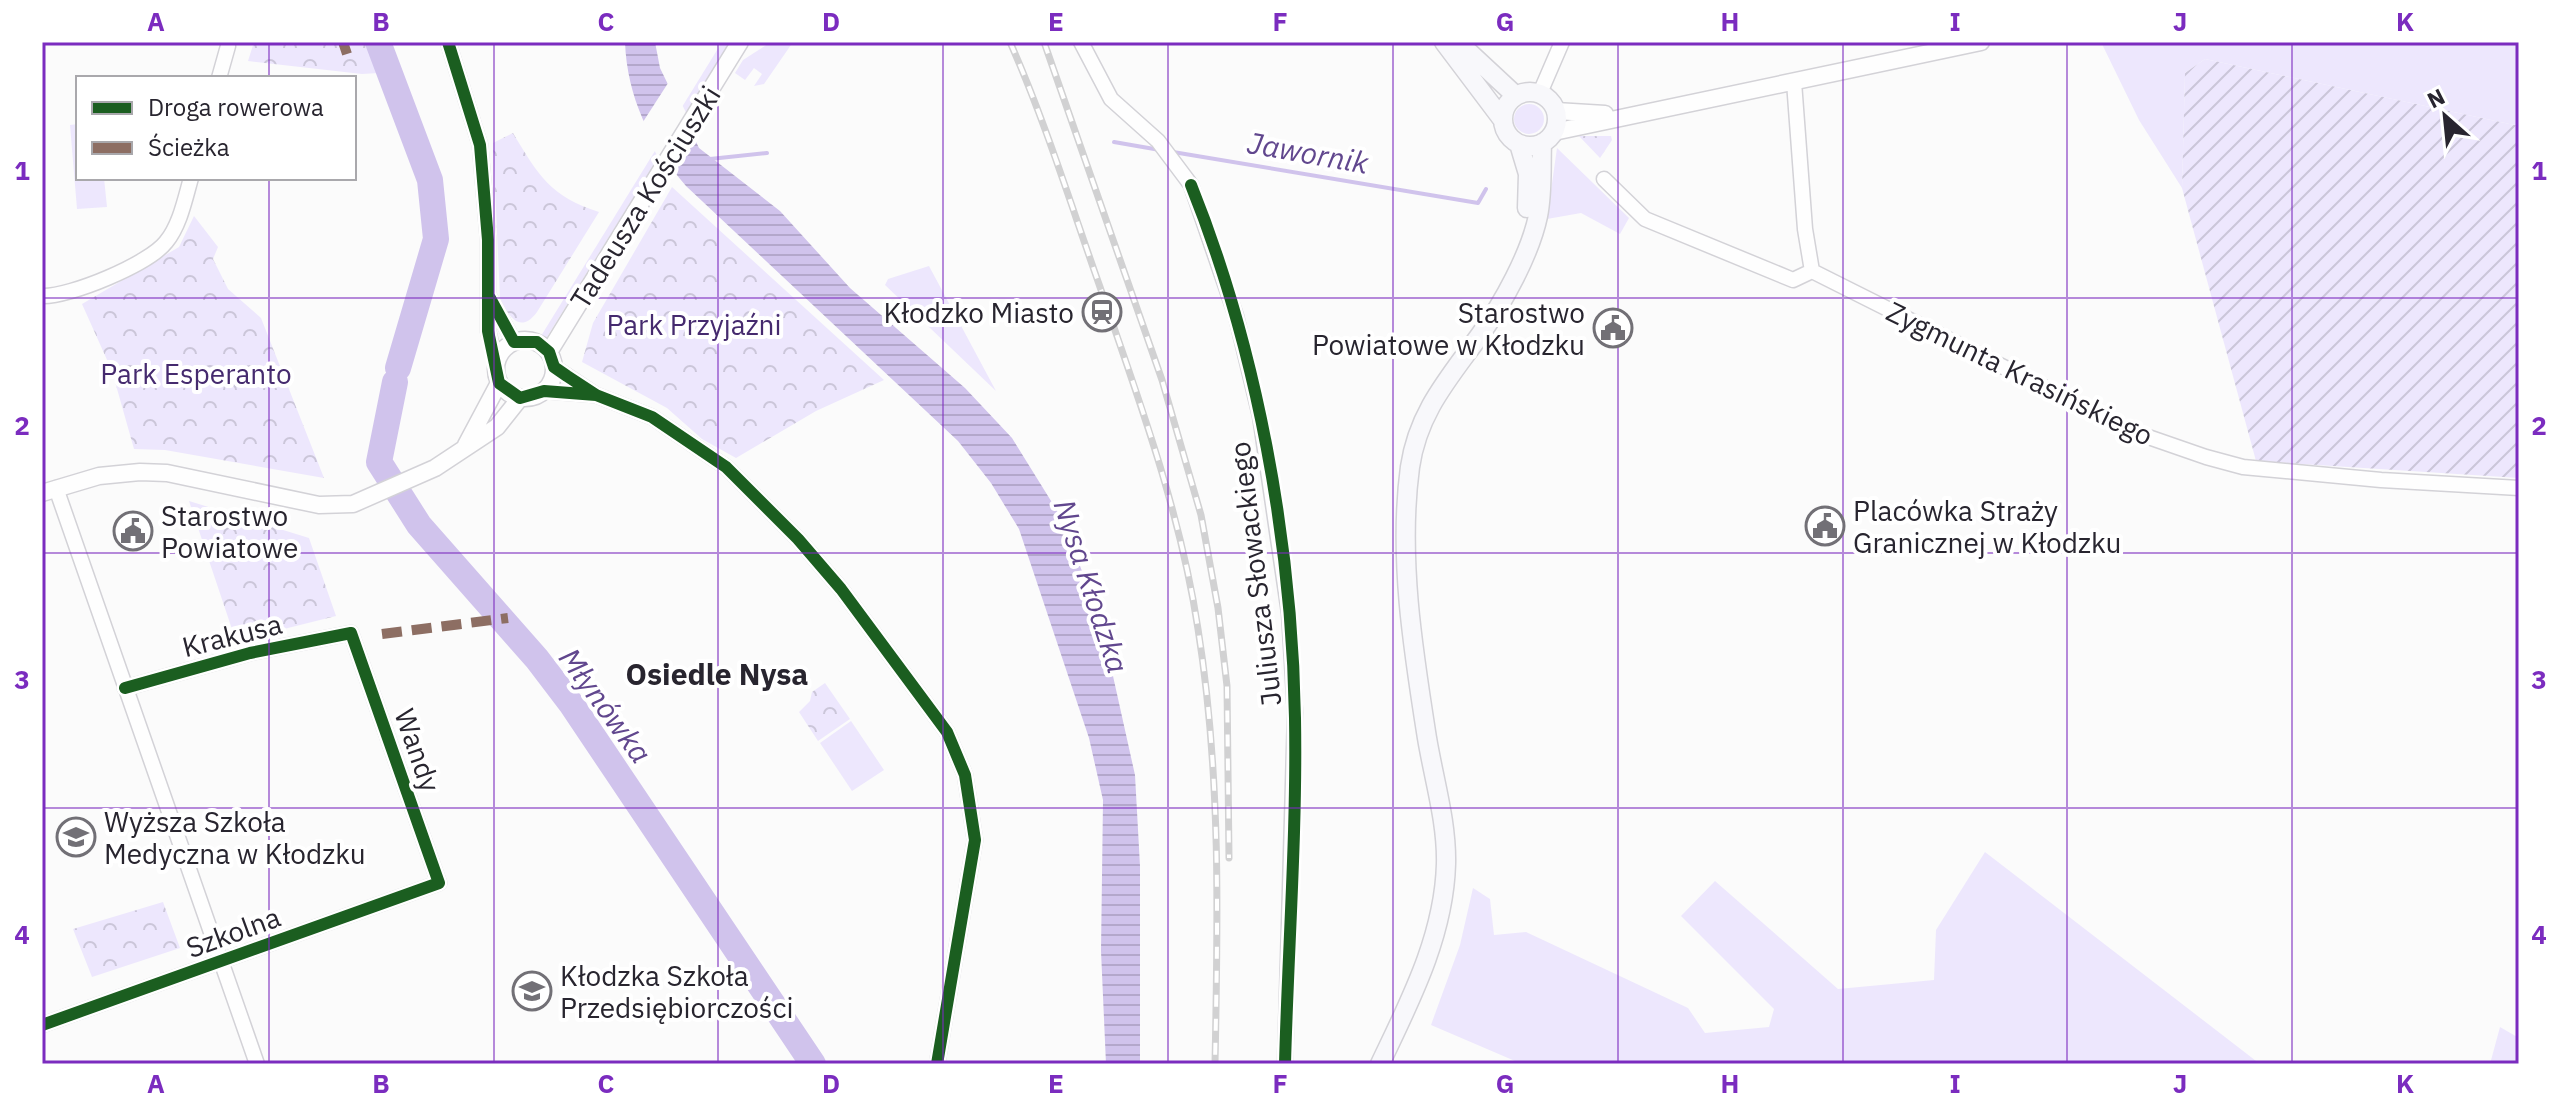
<svg xmlns="http://www.w3.org/2000/svg" width="2561" height="1106" font-family="'IBM Plex Sans',sans-serif">
<style>
.grass{fill:#ede7fd}
.park{fill:url(#park-crowns)}
.garden{fill:url(#garden-furrows)}
.water{fill:url(#water-rules)}
.pier{fill:#fbfbfb}
.lines{fill:none;stroke-linecap:round;stroke-linejoin:round}
.stream{stroke:#d0c3ec;stroke-width:4}
.river{stroke:#d0c3ec;stroke-width:26}
.minor-casing{stroke:#d3d2d7;stroke-width:17}
.tertiary-casing{stroke:#d3d2d7;stroke-width:19}
.secondary-casing{stroke:#d3d2d7;stroke-width:21}
.minor{stroke:#fefefe;stroke-width:14}
.tertiary{stroke:#fefefe;stroke-width:16}
.secondary{stroke:#f8f8fb;stroke-width:18}
.rail-casing{stroke:#d1d1d2;stroke-width:7}
.rail{stroke:#fff;stroke-width:4;stroke-dasharray:12;stroke-linecap:butt}
.quiet{stroke:#8d6e63;stroke-width:10;stroke-dasharray:20 10;stroke-linecap:butt}
.cycleway-casing{stroke:#fff;stroke-width:17}
.cycleway{stroke:#1b5e20;stroke-width:12}
.grid{fill:none;stroke:#7b2cbf;stroke-width:2;stroke-opacity:0.55}
.labels{text-anchor:middle;dominant-baseline:central;stroke-width:8;stroke-linejoin:round;paint-order:stroke}
.street-label{font-size:28px;fill:#28252f;stroke:#fff}
.poi-label{font-size:28px;fill:#28252f;stroke:#fff;text-anchor:start}
.park-label{font-size:28px;fill:#452a6e;stroke:#fff}
.water-label{font-size:30px;font-style:italic;fill:#61478e;stroke:#fff}
.neighbourhood-label{font-size:30px;font-weight:bold;fill:#28252f;stroke:#fff}
.neatline{fill:none;stroke:#7b2cbf;stroke-width:3}
.grid-label{font-size:26px;text-anchor:middle;font-weight:bold;fill:#7b2cbf}
</style>
<defs>
<pattern id="park-crowns" width="20" height="18" patternUnits="userSpaceOnUse" patternTransform="scale(2)"><rect width="20" height="18" fill="#ede7fd"/><path d="M2 6a3 3 0 1 1 6 0M12 15a3 3 0 1 1 6 0" fill="none" stroke="#cbc6d9"/></pattern>
<pattern id="garden-furrows" width="10" height="10" patternUnits="userSpaceOnUse" patternTransform="scale(2)"><rect width="10" height="10" fill="#ede7fd"/><path d="M-1 1l2-2M0 10L10 0M9 11l2-2" fill="none" stroke="#cbc6d9"/></pattern>
<pattern id="water-rules" width="6" height="5" patternUnits="userSpaceOnUse" patternTransform="scale(2)"><rect width="6" height="5" fill="#d0c3ec"/><path d="M0 2.5h6" fill="none" stroke="#b3a7cb"/></pattern>
</defs>
<rect width="100%" height="100%" fill="#fbfbfb"/>
<!-- grass -->
<path class="grass" d="M722,42h8l-185,298 -4,-4z
M771,42h22l-29,42 -10,2 8,-12 -8,-6 -9,12 -10,-7 8,-13z
M2101,42h418v84l-314,-67 -20,14 -3,115 -43,-68z
M1514 119a15 15 0 1 1 30 0a15 15 0 1 1-30 0Z
M78,124v54h26l3,29 -30,2 -7,-84z
M1557,148l72,70 -9,16 -39,-21 -34,6z
M929,266l67,125 -111,-106 3,-6z
M851,721l33,49 -32,21 -32,-48z
M1985,852l275,212h-738l-91,-39 29,-80 13,-57 17,11 4,36 32,-3 162,76 17,25 64,-6 5,-18 -93,-93 34,-35 123,108 96,-9 2,-50z
M2500,1027l19,11v26h-29z"/>
<!-- park -->
<path class="park" d="M254,42h110l15,31 -17,1 -114,-13z
M513,133c25,42 38,64 86,79l-62,100c-17,23 -29,4 -37,-14l-7,-155z
M1579,136h32l1,4 -12,18z
M672,187l212,193 -68,31 -80,47 -34,-19 -35,-31 -85,-46 11,-39z
M194,216l24,31 -5,12 15,30 33,29 63,160 -159,-28 -31,-1 -22,-78 -30,-67 97,-57z
M189,501l120,37 27,78 -100,25z
M825,683l25,36 -32,22 -19,-29 11,-11 2,-9z
M163,902l17,46 -88,29 -19,-48z"/>
<!-- garden -->
<path class="garden" d="M2205,59l314,67v352l-263,-17 -74,-273 3,-115z"/>
<!-- water -->
<path class="water" d="M625,42h30l5,26 39,80 81,63 70,77 115,100 47,50 49,79 26,67 24,83 24,108 5,91v198h-34l-5,-113 2,-151 -14,-62 -70,-209 -28,-46 -33,-42 -272,-255c-36,-42 -59,-89 -61,-144z"/>
<!-- pier -->
<path class="pier" d="M670,80l27,55 -25,41 -12,-15 -19,-36z"/>
<g class="lines">
<!-- stream -->
<path class="stream" d="M1114,142l46,8
M1173,152l305,51 8,-14
M710,159l57,-6"/>
<!-- river -->
<path class="river" d="M378,42l52,138 6,59 -38,129
M395,382l-16,80 40,63 118,134 35,46 241,359"/>
<!-- minor casing -->
<g class="minor-casing">
<path id="minor" d="M448,42l32,103 8,95v91l8,31
M1081,42l30,57 47,42 33,44 45,131 24,100 29,197 6,100 -10,351
M219,78l9,-32
M1540,93l22,-51
M1604,179l41,40 148,61 19,-9 -7,-42 -11,-147
M1812,271l319,160 75,26 37,10 138,13 138,8
M42,296c28,1 107,-32 124,-54 14,-17 19,-43 25,-64
M490,298l24,44
M554,367l42,28 56,22 74,50 72,72 43,50 106,143 18,43 10,65 -38,224
M544,391l52,4
M56,488l201,576
M42,1025l397,-142 -88,-250 -101,20 -125,35"/>
</g>
<!-- tertiary casing -->
<g class="tertiary-casing">
<path id="tertiary" d="M1556,111l49,3
M1554,132l427,-90
M496 369a29 29 0 1 1 58 0a29 29 0 1 1-58 0Z
M549,352l191,-310
M466,445l33,-62
M42,493l57,-17 41,-4 27,1 152,32 34,-1 82,-36 62,-41 23,-29"/>
</g>
<!-- secondary casing -->
<g class="secondary-casing">
<path id="secondary" d="M1444,42l58,77
M1458,42l57,53
M1503 119a27 27 0 1 1 54 0a27 27 0 1 1-54 0Z
M1519,144l9,30 -1,34
M1380,1064c30,-63 64,-128 66,-200 1,-42 -12,-84 -19,-126 -14,-88 -29,-182 -17,-271 8,-55 39,-89 70,-132 23,-32 50,-81 58,-119 5,-24 3,-49 4,-73"/>
</g>
<!-- minor -->
<use href="#minor" class="minor"/>
<!-- tertiary -->
<use href="#tertiary" class="tertiary"/>
<!-- secondary -->
<use href="#secondary" class="secondary"/>
<!-- rail casing -->
<g class="rail-casing">
<path id="rail" d="M1010,42c35,79 61,163 90,245 39,113 80,223 98,342 23,144 20,290 17,435
M1044,42l118,338 39,135 17,93 9,78 2,172"/>
</g>
<!-- rail -->
<use href="#rail" class="rail"/>
<!-- quiet -->
<path class="quiet" d="M343,42l4,12
M382,634l126,-16"/>
<!-- cycleway casing -->
<g class="cycleway-casing">
<path id="cycleway" d="M448,42l32,103 8,95v91l11,52 21,15 24,-7 52,4
M1191,185c66,164 101,357 104,533 2,115 -7,231 -10,346
M490,298l24,44h23l12,10 5,15 13,9 29,19 56,22 74,50 72,72 43,50 106,143 18,43 10,65 -38,224
M42,1025l397,-142 -88,-250 -101,20 -125,35"/>
</g>
<!-- cycleway -->
<use href="#cycleway" class="cycleway"/>
</g>
<!-- grid -->
<path class="grid" d="M269,42v36M494,42v1022M718,42v1022M943,42v1022M1168,42v1022M1393,42v1022M1618,42v1022M1843,42v1022M2067,42v1022M2292,42v1022M269,178v886M42,298h2477M42,553h2477M42,808h2477"/>
<!-- icons -->
<defs>
<g id="station-ring" transform="scale(2)"><circle r="9.5" fill="#fff" stroke="#727076" stroke-width="1.5"/><path d="M-3-6H3Q5-6 5-4V2Q5 4 3 4L4.5 6H3L1.5 4h-3L-3 6H-4.5L-3 4Q-5 4-5 2V-4Q-5-6-3-6ZM-3.5-4v3h7v-3ZM-3.5 1v1.5H-2V1ZM2 1v1.5H3.5V1Z" fill="#727076"/></g>
<g id="civic-ring" transform="scale(2)"><circle r="9.5" fill="#fff" stroke="#727076" stroke-width="1.5"/><path d="M-.6-6.5H3V-4.5H.6V-3L4-1V1h2V6H-6V1h2V-1L-.6-3ZM-1.2 2.5V6h2.4V2.5Z" fill="#727076"/></g>
<g id="university-ring" transform="scale(2)"><circle r="9.5" fill="#fff" stroke="#727076" stroke-width="1.5"/><path d="M0-5L7-2L0 1L-7-2ZM-4 1L0 2.5L4 1V4Q0 6-4 4Z" fill="#727076"/></g>
<g id="school-ring" transform="scale(2)"><circle r="9.5" fill="#fff" stroke="#727076" stroke-width="1.5"/><path d="M0-5L7-2L0 1L-7-2ZM-4 1L0 2.5L4 1V4Q0 6-4 4Z" fill="#727076"/></g>
</defs>
<g fill-rule="evenodd">
<use href="#station-ring" x="1102" y="312"/>
<use href="#civic-ring" x="1613" y="328"/>
<use href="#civic-ring" x="1825" y="526"/>
<use href="#civic-ring" x="133" y="531"/>
<use href="#university-ring" x="76" y="837"/>
<use href="#school-ring" x="532" y="991"/>
</g>
<g class="labels">
<!-- street labels -->
<g class="street-label">
<text transform="translate(645 197) rotate(-58)">Tadeusza Kościuszki</text>
<text transform="translate(2020 373) rotate(26)">Zygmunta Krasińskiego</text>
<text transform="translate(1255 574) rotate(-97)">Juliusza Słowackiego</text>
<text transform="translate(232 635) rotate(-14)">Krakusa</text>
<text transform="translate(418 750) rotate(71)">Wandy</text>
<text transform="translate(233 932) rotate(-20)">Szkolna</text>
</g>
<!-- poi labels -->
<g class="poi-label">
<text x="1074" y="312" text-anchor="end">Kłodzko Miasto</text>
<text x="1585" y="312" text-anchor="end">Starostwo<tspan x="1585" dy="32">Powiatowe w Kłodzku</tspan></text>
<text x="1853" y="510">Placówka Straży<tspan x="1853" dy="32">Granicznej w Kłodzku</tspan></text>
<text x="161" y="515">Starostwo<tspan x="161" dy="32">Powiatowe</tspan></text>
<text x="104" y="821">Wyższa Szkoła<tspan x="104" dy="32">Medyczna w Kłodzku</tspan></text>
<text x="560" y="975">Kłodzka Szkoła<tspan x="560" dy="32">Przedsiębiorczości</tspan></text>
</g>
<!-- park labels -->
<g class="park-label">
<text x="694" y="324">Park Przyjaźni</text>
<text x="196" y="373">Park Esperanto</text>
</g>
<!-- water labels -->
<g class="water-label">
<text transform="translate(1308 152) rotate(10)">Jawornik</text>
<text transform="translate(1092 586) rotate(72)">Nysa Kłodzka</text>
<text transform="translate(606 705) rotate(54)">Młynówka</text>
</g>
<!-- neighbourhood labels -->
<g class="neighbourhood-label">
<text x="717" y="673">Osiedle Nysa</text>
</g>
</g>
<!-- border -->
<rect width="2561" height="1106" fill="none" stroke="#ffffff" stroke-width="88"/>
<!-- legend -->
<rect x="76" y="76" width="280" height="104" fill="#ffffff" stroke="#a9a8ac" stroke-width="2"/>
<rect x="92" y="102" width="40" height="12" fill="#1b5e20" stroke="#a9a8ac" stroke-width="2"/>
<text x="148" y="116" font-size="24" fill="#28252f">Droga rowerowa</text>
<rect x="92" y="142" width="40" height="12" fill="#8d6e63" stroke="#a9a8ac" stroke-width="2"/>
<text x="148" y="156" font-size="24" fill="#28252f">Ścieżka</text>
<!-- north arrow -->
<g transform="translate(2445 116) rotate(333)" stroke="#ffffff" stroke-width="6" paint-order="stroke">
<path d="M0-6L14 30L0 20L-14 30Z" fill="#28252f"/>
<text y="-12" font-size="22" font-weight="bold" text-anchor="middle" fill="#28252f">N</text>
</g>
<rect x="44" y="44" width="2473" height="1018" class="neatline"/>
<g class="grid-label">
<text x="156" y="31">A</text>
<text x="381" y="31">B</text>
<text x="606" y="31">C</text>
<text x="831" y="31">D</text>
<text x="1056" y="31">E</text>
<text x="1280" y="31">F</text>
<text x="1505" y="31">G</text>
<text x="1730" y="31">H</text>
<text x="1955" y="31">I</text>
<text x="2180" y="31">J</text>
<text x="2405" y="31">K</text>
<text x="22" y="180">1</text>
<text x="2539" y="180">1</text>
<text x="22" y="435">2</text>
<text x="2539" y="435">2</text>
<text x="22" y="689">3</text>
<text x="2539" y="689">3</text>
<text x="22" y="944">4</text>
<text x="2539" y="944">4</text>
<text x="156" y="1093">A</text>
<text x="381" y="1093">B</text>
<text x="606" y="1093">C</text>
<text x="831" y="1093">D</text>
<text x="1056" y="1093">E</text>
<text x="1280" y="1093">F</text>
<text x="1505" y="1093">G</text>
<text x="1730" y="1093">H</text>
<text x="1955" y="1093">I</text>
<text x="2180" y="1093">J</text>
<text x="2405" y="1093">K</text>
</g>
</svg>
